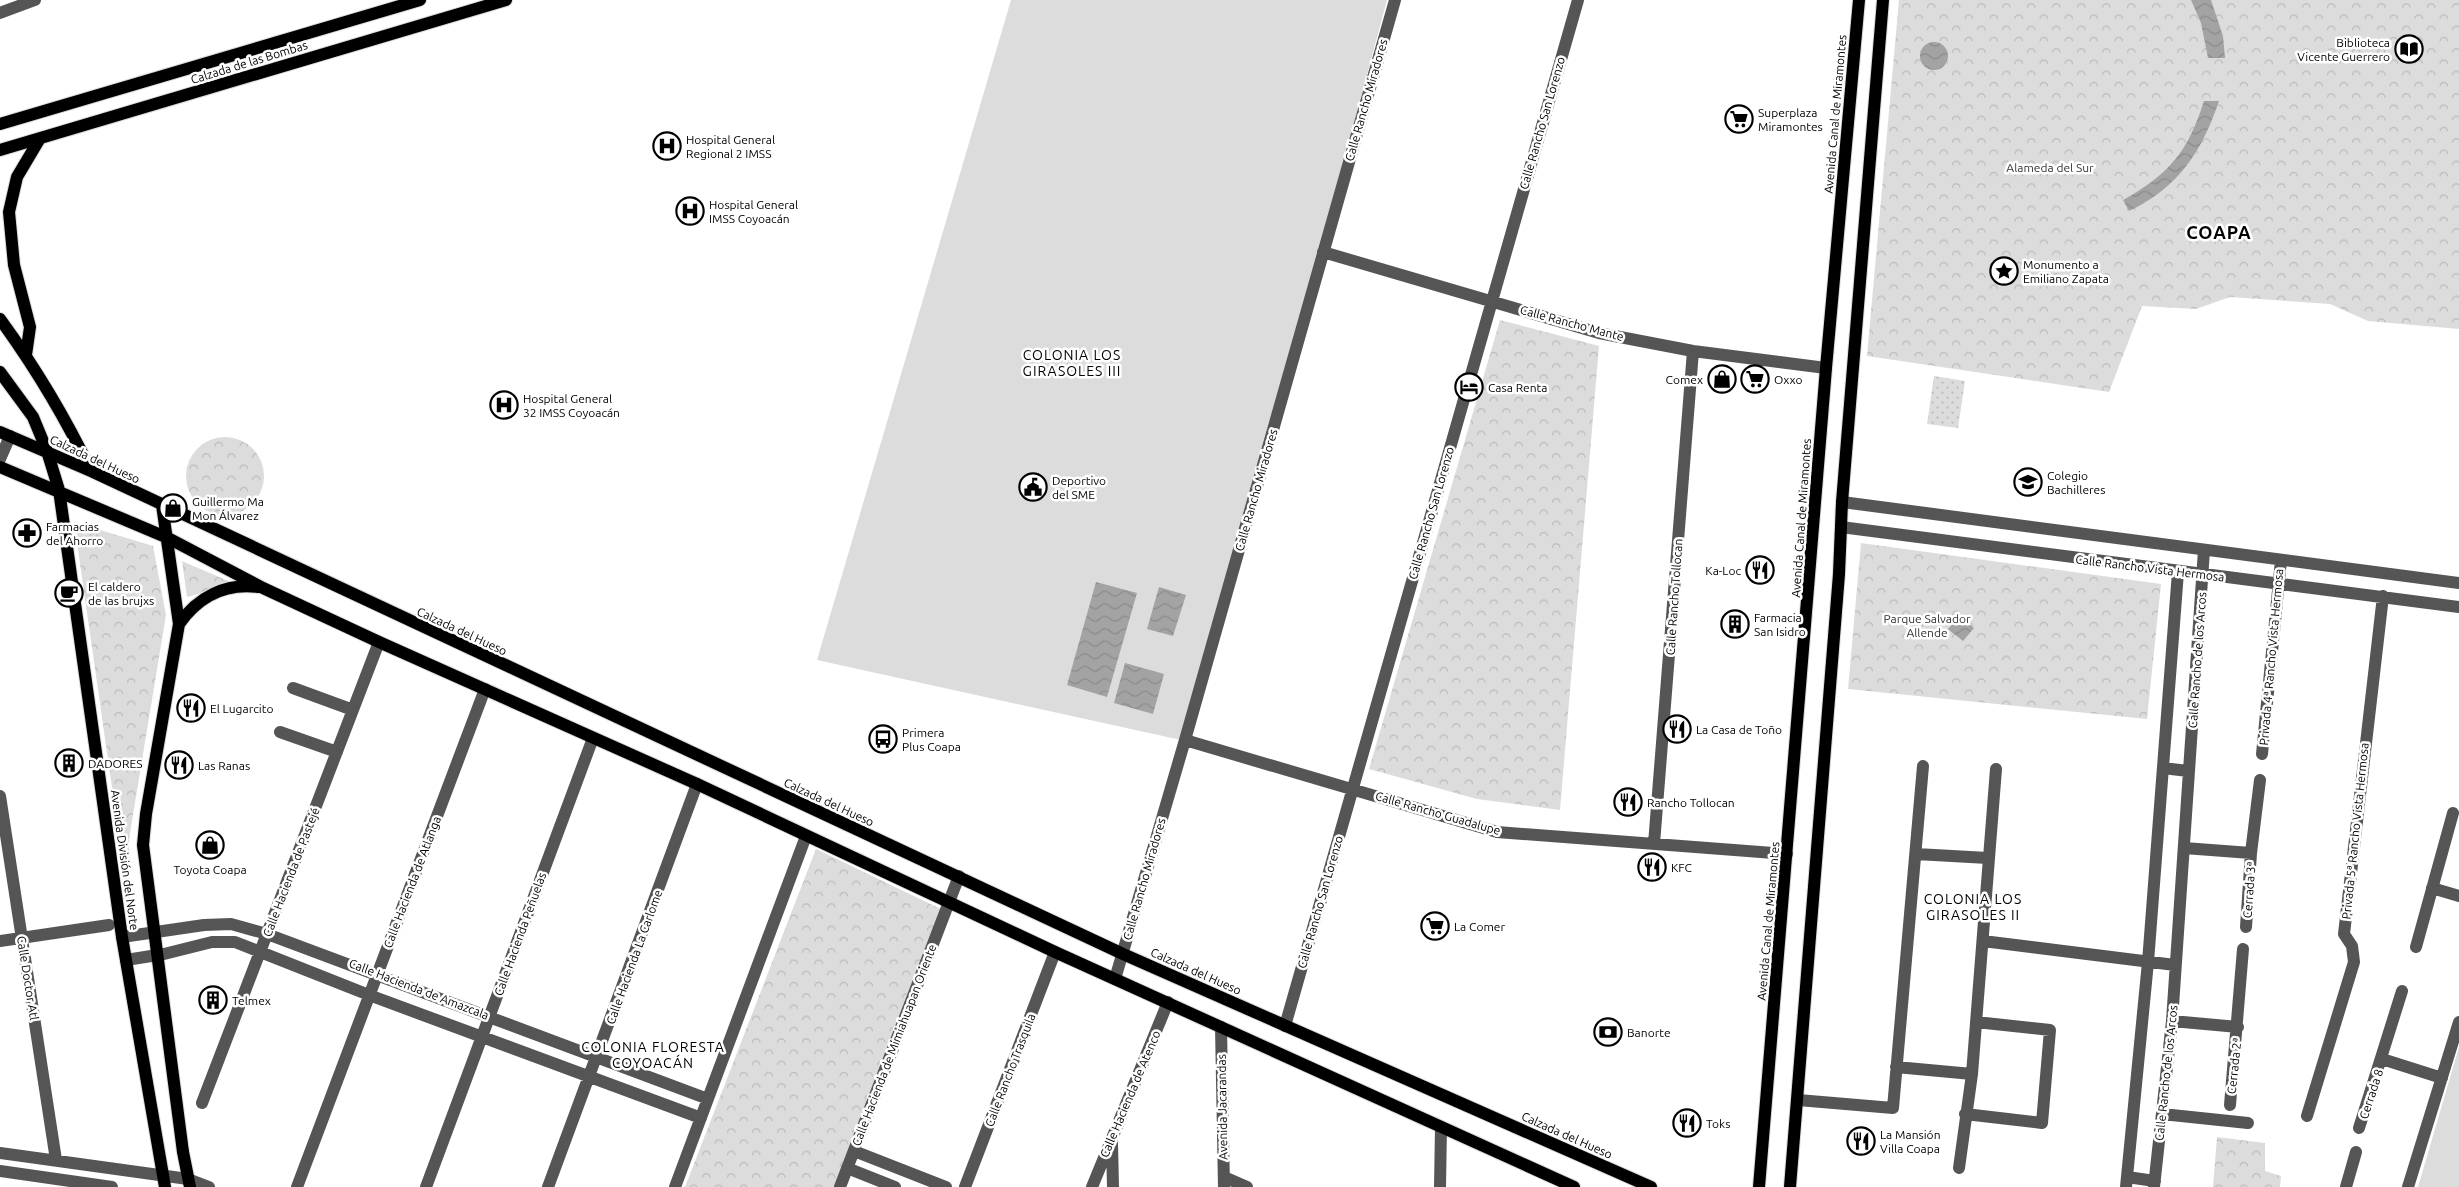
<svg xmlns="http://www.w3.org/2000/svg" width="2459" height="1187" font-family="Ubuntu,sans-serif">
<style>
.forest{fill:url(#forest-crowns)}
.garden{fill:url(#garden-dots)}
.pitch{fill:#dcdcdc}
.water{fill:url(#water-waves)}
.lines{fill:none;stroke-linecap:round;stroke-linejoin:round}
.major-casing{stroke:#dbdbdb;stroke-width:14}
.minor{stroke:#555;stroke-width:12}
.major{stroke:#000;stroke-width:12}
.labels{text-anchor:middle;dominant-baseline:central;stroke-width:5;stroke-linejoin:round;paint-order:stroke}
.poi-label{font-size:12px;fill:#000;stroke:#fff;text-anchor:start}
.street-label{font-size:12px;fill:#000;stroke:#fff}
.park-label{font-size:12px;fill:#333;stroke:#fff}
.neighbourhood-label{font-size:14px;letter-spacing:1px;fill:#000;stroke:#fff}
.district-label{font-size:18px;font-weight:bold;letter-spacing:1px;fill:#000;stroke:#fff}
</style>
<defs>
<pattern id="forest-crowns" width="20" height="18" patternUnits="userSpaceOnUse" patternTransform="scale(1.25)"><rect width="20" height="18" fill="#dcdcdc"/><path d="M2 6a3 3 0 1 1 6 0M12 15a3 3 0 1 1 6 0" fill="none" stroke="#bbb"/></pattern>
<pattern id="garden-dots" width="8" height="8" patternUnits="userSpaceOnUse" patternTransform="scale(1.25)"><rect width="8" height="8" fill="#dcdcdc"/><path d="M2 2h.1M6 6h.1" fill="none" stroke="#bbb" stroke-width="1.8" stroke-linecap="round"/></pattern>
<pattern id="water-waves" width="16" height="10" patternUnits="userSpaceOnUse" patternTransform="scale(1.25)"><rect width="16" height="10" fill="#a3a3a3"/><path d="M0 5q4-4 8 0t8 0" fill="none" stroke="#8b8b8b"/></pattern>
</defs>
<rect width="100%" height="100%" fill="#fff"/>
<!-- forest -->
<path class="forest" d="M1899,0h560v329l-91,-8 -38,-17 -100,-7 -34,12 -54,-3 -33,86 -242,-36z
M1500,320l99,26 -39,464 -83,-11 -108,-30z
M186 476a39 39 0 1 1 78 0a39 39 0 1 1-78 0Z
M74,522l79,24 13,69 -37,224 1,74z
M1861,543l300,41 -14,135 -299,-30z
M182,561l53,23 -48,13z
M816,849l127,61 -108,277h-150z
M2217,1137l48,6v28l16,5 -1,11h-67z"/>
<!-- garden -->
<path class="garden" d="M1934,376l31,5 -7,47 -31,-4z"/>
<!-- pitch -->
<path class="pitch" d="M1011,0h376l-69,257 -137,483 -364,-80z
M2459,1047v140h-41z"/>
<!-- water -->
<path class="water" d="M2191,0h20l12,36 2,22h-17l-7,-35z
M1920 56a14 14 0 1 1 28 0a14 14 0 1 1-28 0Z
M2204,101h15c-18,52 -40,86 -90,110l-6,-11c47,-26 65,-49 81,-99z
M1096,582l41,11 -30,104 -40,-12z
M1159,587l27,8 -13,41 -26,-7z
M1959,616l15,12 -11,13 -15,-12z
M1125,663l39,11 -11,40 -39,-11z"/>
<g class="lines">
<!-- major casing -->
<g class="major-casing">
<path id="major" d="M0,124l420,-124
M0,150l506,-150
M0,319c35,48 65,98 91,152
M26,355l4,-28 -16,-62 -5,-53 8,-35 22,-37
M0,372l33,45 14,34 12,39 63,447 43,250
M0,432l91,39 1032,483 528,233
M0,467l168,71 95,50 116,54 318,142 358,168 519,235
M162,505l17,119 -33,190 -3,31 40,307 7,35
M179,624c19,-27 46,-41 79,-37
M1759,1187l67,-819 33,-368
M1790,1187l49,-613 3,-72 41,-502"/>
</g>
<!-- minor -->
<path class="minor" d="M0,13l35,-13
M1323,252l276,81 94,18 133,17
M0,459l10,-23
M1842,502l617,81
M1841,527l618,80
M293,688l60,22
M280,732l57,20
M1185,740l312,92 290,22
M2262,754l19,-194
M2163,768l25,3
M0,796l56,364
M1654,844l39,-493
M2184,848l67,5
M1916,854l72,4
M2432,888l27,8
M2246,927l5,-74 9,-73
M122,937l82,-12 27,-1 36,10 441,165
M0,941l109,-16
M1983,941l192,24
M2416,947l37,-134
M126,960l38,-6 48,-12h23l134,53 332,123
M1115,979l70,-239 210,-740
M2172,1021l66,6
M1285,1026l293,-1026
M1221,1027l3,160
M2382,1059l60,19
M1896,1067l76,7
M1798,1100l95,8 30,-342
M202,1103l177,-461
M2230,1105l13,-156
M1965,1114l77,9 8,-93 -74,-8
M2162,1114l86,9
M2307,1116l47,-154 -2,-16 -8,-12 39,-338
M2359,1128l43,-137
M1112,1143l1,44
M854,1151l92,36
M0,1153l188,26 21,8
M847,1168l48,19
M1959,1168l13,-94 24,-305
M0,1171l112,16
M1224,1177l23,10
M2127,1177l28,4
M297,1187l188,-498
M426,1187l167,-449
M548,1187l149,-403
M675,1187l131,-351
M840,1187l119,-311
M965,1187l90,-235
M1092,1187l76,-185
M1440,1187l1,-60
M2126,1187l22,-225 30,-390
M2154,1187l18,-166 32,-471
M2346,1187l10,-35
M2408,1187l51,-165"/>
<!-- major -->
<use href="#major" class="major"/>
</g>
<!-- icons -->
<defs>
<g id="library-ring" transform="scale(1.4375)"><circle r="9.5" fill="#fff" stroke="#000" stroke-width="1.5"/><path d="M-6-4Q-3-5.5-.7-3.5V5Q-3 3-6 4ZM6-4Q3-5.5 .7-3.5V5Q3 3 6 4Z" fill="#000"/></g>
<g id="supermarket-ring" transform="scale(1.4375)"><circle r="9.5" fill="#fff" stroke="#000" stroke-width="1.5"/><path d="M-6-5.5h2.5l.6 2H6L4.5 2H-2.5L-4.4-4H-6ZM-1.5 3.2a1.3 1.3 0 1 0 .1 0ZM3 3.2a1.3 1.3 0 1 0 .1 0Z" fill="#000"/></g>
<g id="hospital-ring" transform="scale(1.4375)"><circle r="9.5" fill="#fff" stroke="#000" stroke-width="1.5"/><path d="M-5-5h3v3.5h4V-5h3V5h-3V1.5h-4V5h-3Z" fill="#000"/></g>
<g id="sight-ring" transform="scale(1.4375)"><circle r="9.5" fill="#fff" stroke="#000" stroke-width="1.5"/><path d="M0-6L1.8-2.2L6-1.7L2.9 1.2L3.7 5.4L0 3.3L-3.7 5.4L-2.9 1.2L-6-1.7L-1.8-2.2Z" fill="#000"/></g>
<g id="shop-ring" transform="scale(1.4375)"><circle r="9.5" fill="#fff" stroke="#000" stroke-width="1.5"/><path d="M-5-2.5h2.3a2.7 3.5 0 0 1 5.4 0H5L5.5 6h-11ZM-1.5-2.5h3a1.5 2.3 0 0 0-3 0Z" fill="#000"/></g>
<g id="hotel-ring" transform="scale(1.4375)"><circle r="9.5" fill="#fff" stroke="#000" stroke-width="1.5"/><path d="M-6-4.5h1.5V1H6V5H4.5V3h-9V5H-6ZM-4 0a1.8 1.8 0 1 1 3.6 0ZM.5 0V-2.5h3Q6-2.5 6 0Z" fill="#000"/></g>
<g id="school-ring" transform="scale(1.4375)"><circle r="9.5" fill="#fff" stroke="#000" stroke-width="1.5"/><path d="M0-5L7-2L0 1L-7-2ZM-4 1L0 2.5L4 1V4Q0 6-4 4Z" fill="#000"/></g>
<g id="civic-ring" transform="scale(1.4375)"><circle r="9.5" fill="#fff" stroke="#000" stroke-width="1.5"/><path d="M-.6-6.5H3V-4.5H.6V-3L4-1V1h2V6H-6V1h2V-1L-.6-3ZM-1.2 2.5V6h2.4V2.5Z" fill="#000"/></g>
<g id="pharmacy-ring" transform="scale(1.4375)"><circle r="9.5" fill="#fff" stroke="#000" stroke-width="1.5"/><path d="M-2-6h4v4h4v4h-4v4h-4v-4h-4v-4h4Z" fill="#000"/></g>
<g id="restaurant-ring" transform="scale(1.4375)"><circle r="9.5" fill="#fff" stroke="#000" stroke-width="1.5"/><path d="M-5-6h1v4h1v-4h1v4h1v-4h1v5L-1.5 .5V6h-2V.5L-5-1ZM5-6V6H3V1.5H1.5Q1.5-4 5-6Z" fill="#000"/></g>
<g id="cafe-ring" transform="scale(1.4375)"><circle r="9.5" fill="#fff" stroke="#000" stroke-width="1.5"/><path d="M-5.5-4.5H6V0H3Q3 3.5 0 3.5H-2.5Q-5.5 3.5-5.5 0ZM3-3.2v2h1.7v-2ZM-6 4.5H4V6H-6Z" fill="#000"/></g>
<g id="building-ring" transform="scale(1.4375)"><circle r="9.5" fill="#fff" stroke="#000" stroke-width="1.5"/><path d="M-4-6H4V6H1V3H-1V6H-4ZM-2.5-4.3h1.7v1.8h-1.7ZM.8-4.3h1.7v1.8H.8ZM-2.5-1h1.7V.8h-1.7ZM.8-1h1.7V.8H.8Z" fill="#000"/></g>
<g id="bus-ring" transform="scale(1.4375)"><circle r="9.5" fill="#fff" stroke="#000" stroke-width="1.5"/><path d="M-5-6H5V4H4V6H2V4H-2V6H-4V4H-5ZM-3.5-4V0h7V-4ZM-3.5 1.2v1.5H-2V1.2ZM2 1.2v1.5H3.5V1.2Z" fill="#000"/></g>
<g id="bank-ring" transform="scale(1.4375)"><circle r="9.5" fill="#fff" stroke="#000" stroke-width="1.5"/><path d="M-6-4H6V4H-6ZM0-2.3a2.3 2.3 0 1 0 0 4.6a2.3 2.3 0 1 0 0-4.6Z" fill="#000"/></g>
</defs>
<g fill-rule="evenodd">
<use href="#library-ring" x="2409" y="49"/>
<use href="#supermarket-ring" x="1739" y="119"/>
<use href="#hospital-ring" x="667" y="146"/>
<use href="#hospital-ring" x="690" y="211"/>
<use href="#sight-ring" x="2004" y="271"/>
<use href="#shop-ring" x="1722" y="379"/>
<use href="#supermarket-ring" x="1755" y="379"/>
<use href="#hotel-ring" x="1469" y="387"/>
<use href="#hospital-ring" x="504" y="405"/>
<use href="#school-ring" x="2028" y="482"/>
<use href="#civic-ring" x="1033" y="487"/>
<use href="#shop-ring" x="173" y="508"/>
<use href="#pharmacy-ring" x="27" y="533"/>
<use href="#restaurant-ring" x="1760" y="570"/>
<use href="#cafe-ring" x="69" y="593"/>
<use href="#building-ring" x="1735" y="624"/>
<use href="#restaurant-ring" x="191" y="708"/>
<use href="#restaurant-ring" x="1677" y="729"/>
<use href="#bus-ring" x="883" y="739"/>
<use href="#building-ring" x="69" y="763"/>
<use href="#restaurant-ring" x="179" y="765"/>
<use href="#restaurant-ring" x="1628" y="802"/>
<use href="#shop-ring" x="210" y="845"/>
<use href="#restaurant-ring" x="1652" y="867"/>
<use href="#supermarket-ring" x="1435" y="926"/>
<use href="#building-ring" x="213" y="1000"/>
<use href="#bank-ring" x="1608" y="1032"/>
<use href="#restaurant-ring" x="1687" y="1123"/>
<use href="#restaurant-ring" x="1861" y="1141"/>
</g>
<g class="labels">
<!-- poi labels -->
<g class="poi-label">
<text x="2390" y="42" text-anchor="end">Biblioteca<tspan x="2390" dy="14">Vicente Guerrero</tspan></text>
<text x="1758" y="112">Superplaza<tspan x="1758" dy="14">Miramontes</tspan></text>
<text x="686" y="139">Hospital General<tspan x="686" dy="14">Regional 2 IMSS</tspan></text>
<text x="709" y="204">Hospital General<tspan x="709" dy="14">IMSS Coyoacán</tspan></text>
<text x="2023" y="264">Monumento a<tspan x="2023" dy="14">Emiliano Zapata</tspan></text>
<text x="1703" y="379" text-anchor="end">Comex</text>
<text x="1774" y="379">Oxxo</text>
<text x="1488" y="387">Casa Renta</text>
<text x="523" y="398">Hospital General<tspan x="523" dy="14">32 IMSS Coyoacán</tspan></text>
<text x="2047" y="475">Colegio<tspan x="2047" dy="14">Bachilleres</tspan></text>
<text x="1052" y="480">Deportivo<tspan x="1052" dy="14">del SME</tspan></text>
<text x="192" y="501">Guillermo Ma<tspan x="192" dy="14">Mon Álvarez</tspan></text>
<text x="46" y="526">Farmacias<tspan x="46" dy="14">del Ahorro</tspan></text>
<text x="1741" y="570" text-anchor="end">Ka-Loc</text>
<text x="88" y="586">El caldero<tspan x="88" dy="14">de las brujxs</tspan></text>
<text x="1754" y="617">Farmacia<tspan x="1754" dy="14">San Isidro</tspan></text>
<text x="210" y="708">El Lugarcito</text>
<text x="1696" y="729">La Casa de Toño</text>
<text x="902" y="732">Primera<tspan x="902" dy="14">Plus Coapa</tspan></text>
<text x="88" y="763">DADORES</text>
<text x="198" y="765">Las Ranas</text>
<text x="1647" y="802">Rancho Tollocan</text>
<text x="1671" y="867">KFC</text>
<text x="210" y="869" text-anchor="middle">Toyota Coapa</text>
<text x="1454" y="926">La Comer</text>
<text x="232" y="1000">Telmex</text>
<text x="1627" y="1032">Banorte</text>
<text x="1706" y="1123">Toks</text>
<text x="1880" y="1134">La Mansión<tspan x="1880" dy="14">Villa Coapa</tspan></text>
</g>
<!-- street labels -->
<g class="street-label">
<text transform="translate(249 62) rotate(-17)">Calzada de las Bombas</text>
<text transform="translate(1366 100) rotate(-74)">Calle Rancho Miradores</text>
<text transform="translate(1835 114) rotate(-85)">Avenida Canal de Miramontes</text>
<text transform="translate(1542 123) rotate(-74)">Calle Rancho San Lorenzo</text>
<text transform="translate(1572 323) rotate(15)">Calle Rancho Mante</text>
<text transform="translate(95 459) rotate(25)">Calzada del Hueso</text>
<text transform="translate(1256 490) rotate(-74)">Calle Rancho Miradores</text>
<text transform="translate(1431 513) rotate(-74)">Calle Rancho San Lorenzo</text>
<text transform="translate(1801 518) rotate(-86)">Avenida Canal de Miramontes</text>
<text transform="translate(2150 568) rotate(7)">Calle Rancho Vista Hermosa</text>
<text transform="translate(1674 597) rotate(-86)">Calle Rancho Tollocan</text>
<text transform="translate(462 631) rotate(25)">Calzada del Hueso</text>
<text transform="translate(2271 657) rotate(-85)">Privada 4ª Rancho Vista Hermosa</text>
<text transform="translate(2197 660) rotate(-86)">Calle Rancho de los Arcos</text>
<text transform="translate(829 802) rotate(25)">Calzada del Hueso</text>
<text transform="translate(1438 813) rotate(16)">Calle Rancho Guadalupe</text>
<text transform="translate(2355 831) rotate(-84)">Privada 5ª Rancho Vista Hermosa</text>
<text transform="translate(125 860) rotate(82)">Avenida División del Norte</text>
<text transform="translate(291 872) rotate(-69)">Calle Hacienda de Pastejé</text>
<text transform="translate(1144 879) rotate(-74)">Calle Rancho Miradores</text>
<text transform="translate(412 882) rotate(-69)">Calle Hacienda de Atlanga</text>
<text transform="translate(2249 890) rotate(-86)">Cerrada 3ª</text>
<text transform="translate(1320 902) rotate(-74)">Calle Rancho San Lorenzo</text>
<text transform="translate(1768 921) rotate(-85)">Avenida Canal de Miramontes</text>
<text transform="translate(520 934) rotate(-70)">Calle Hacienda Peñuelas</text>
<text transform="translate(634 957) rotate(-70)">Calle Hacienda La Carlome</text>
<text transform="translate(1196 971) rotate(24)">Calzada del Hueso</text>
<text transform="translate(28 978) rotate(81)">Calle Doctor Atl</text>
<text transform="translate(419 989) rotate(21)">Calle Hacienda de Amazcala</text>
<text transform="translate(894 1045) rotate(-69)">Calle Hacienda de Mimiahuapan Oriente</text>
<text transform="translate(2234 1066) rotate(-84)">Cerrada 2ª</text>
<text transform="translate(1010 1070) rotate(-69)">Calle Rancho Trasquila</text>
<text transform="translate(2166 1073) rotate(-84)">Calle Rancho de los Arcos</text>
<text transform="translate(1130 1094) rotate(-67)">Calle Hacienda de Atenco</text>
<text transform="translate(2371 1094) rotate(-72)">Cerrada 8</text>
<text transform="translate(1222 1107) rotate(-91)">Avenida Jacarandas</text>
<text transform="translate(1567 1135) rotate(24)">Calzada del Hueso</text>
</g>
<!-- park labels -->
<g class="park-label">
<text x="2050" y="167">Alameda del Sur</text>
<text x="1927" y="618">Parque Salvador<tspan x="1927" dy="14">Allende</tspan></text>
</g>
<!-- neighbourhood labels -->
<g class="neighbourhood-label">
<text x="1072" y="355">COLONIA LOS<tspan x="1072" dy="16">GIRASOLES III</tspan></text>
<text x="1973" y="899">COLONIA LOS<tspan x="1973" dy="16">GIRASOLES II</tspan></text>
<text x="653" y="1047">COLONIA FLORESTA<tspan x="653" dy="16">COYOACÁN</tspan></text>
</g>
<!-- district labels -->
<g class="district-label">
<text x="2219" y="232">COAPA</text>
</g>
</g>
</svg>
